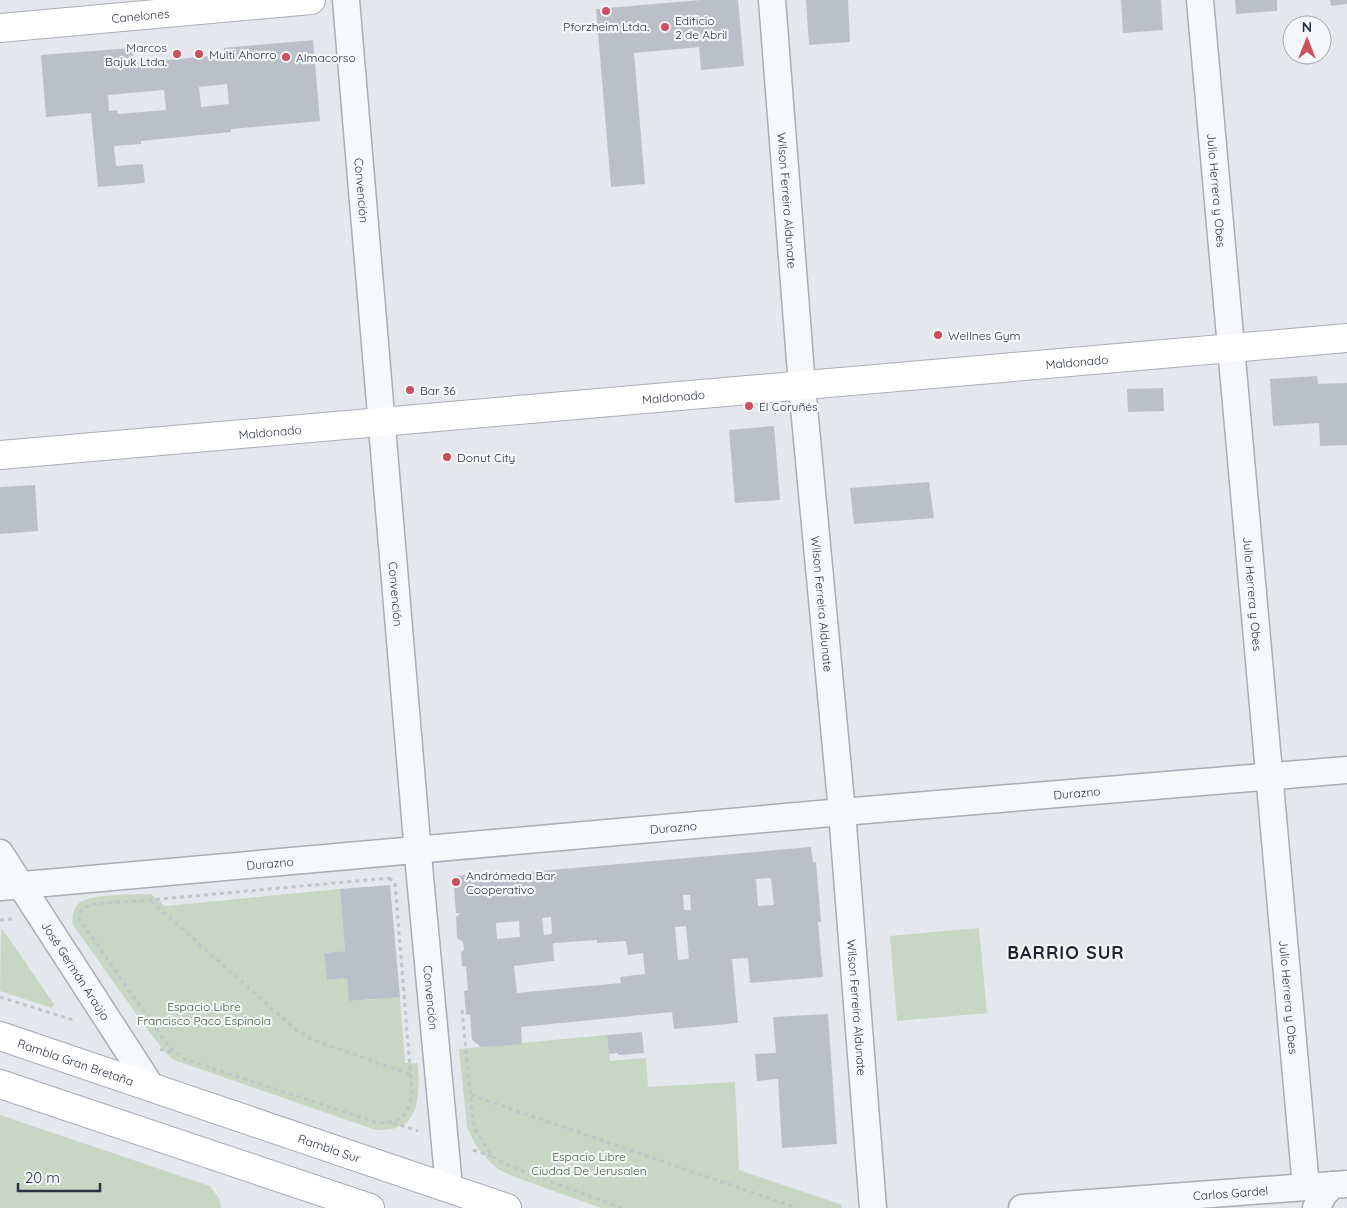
<svg xmlns="http://www.w3.org/2000/svg" width="1347" height="1208" font-family="Quicksand,sans-serif">
<style>
.green{fill:#c9d5c5}
.building{fill:#bbc0c8;fill-rule:evenodd}
.lines{fill:none;stroke-linecap:round;stroke-linejoin:round}
.street-casing{stroke:#a9aeb5;stroke-width:29}
.secondary-casing{stroke:#a9aeb5;stroke-width:30}
.primary-casing{stroke:#a4abb7;stroke-width:30}
.path{stroke:#c2c5ca;stroke-width:3;stroke-dasharray:4 4;stroke-linecap:butt}
.street{stroke:#f7f8fa;stroke-width:26}
.secondary{stroke:#fff;stroke-width:28}
.primary{stroke:#fff;stroke-width:28}
.poi-dot{fill:#ca4f61;stroke:#f4f6f8;stroke-width:2}
.labels{text-anchor:middle;dominant-baseline:central;stroke-width:4.5;stroke-linejoin:round;paint-order:stroke}
.street-label{font-size:12px;fill:#2c3443;stroke:#f4f6f8}
.poi-label{font-size:12px;fill:#2c3443;stroke:#f4f6f8;text-anchor:start}
.park-label{font-size:12px;fill:#415f3a;stroke:#f4f6f8}
.district-label{font-size:18px;font-weight:bold;letter-spacing:1px;fill:#1e2534;stroke:#f4f6f8}
</style>
<rect width="100%" height="100%" fill="#e4e7eb"/>
<!-- green -->
<path class="green" d="M340,889l5,62 -21,2 3,27 20,-2 3,23 50,-4 5,66h13c1,34 4,69 -42,67l-202,-70 -9,-8 -23,-30 -69,-97c-1,-7 0,-17 6,-22 14,-10 54,-8 72,-9l14,12z
M979,928l8,85 -90,8 -7,-85z
M1,929l2,1 51,74 -2,4 -52,-17z
M607,1035l3,26 36,-3 2,29 87,-5 4,88 103,35v3h-241l-89,-32 -14,-7 -9,-8 -12,-14 -6,-11 -4,-9 -8,-78z
M0,1115l210,71 9,12 2,10h-221z"/>
<!-- building -->
<path class="building" d="M701,0h37l6,66 -43,4 -2,-23 -65,6 11,131 -34,3 -15,-178z
M806,0h42l2,42 -41,3z
M1121,0h40l2,30 -40,3z
M1235,0h42v11l-41,3z
M1330,0h17v4l-16,2z
M313,40l7,81 -89,8v3l-90,9v3l-27,2 2,20 27,-2 2,19 -47,4 -7,-74 -45,4 -5,-62 91,-7 2,15 90,-8v-7zM227,84l2,20 -28,3 -2,-20zM164,90l2,20 -48,4 -1,-4 -8,1 -1,-16z
M1317,376l1,8 29,-1v62l-27,1 -1,-23 -46,3 -3,-47z
M1163,388l1,23 -36,1 -1,-23z
M774,426l6,74 -45,3 -6,-73z
M929,482l5,36 -80,6 -4,-36z
M35,485l3,46 -38,3v-47z
M811,847l2,15h3l5,60h-3l5,55 -73,6 -2,-25 -16,1 6,64 -64,6 -2,-17 -151,15 1,17 -41,3 -9,-7 -2,-26 -4,1 -2,-24 4,-1 -2,-23 -4,-1 -1,-14 3,-2 -1,-8 -6,-4 -1,-21 5,-4h-5l-3,-37 40,-4v3zM771,878l3,27 -16,1 -2,-27zM683,895h7l1,15h-7zM551,917l1,17 -8,1 -2,-17zM519,921l1,16 -23,2 -1,-16zM686,926l3,33 -11,1 -3,-33zM597,940v3l29,-2 2,14 15,-2 2,21 -25,3 1,6 -104,10 -3,-27 40,-5 -1,-18z
M390,885l10,112 -51,4 -2,-23 -20,2 -3,-27 21,-2 -5,-62z
M828,1014l9,130 -55,4 -4,-69 -21,2 -2,-27 21,-1 -3,-36z
M642,1032l2,21 -26,2v-2l-9,1 -2,-19z"/>
<g class="lines">
<!-- street casing -->
<g class="street-casing">
<g id="street">
<path id="s1" d="M346,0l74,877 29,310"/>
<path id="s2" d="M772,0l30,386 40,426 31,396"/>
<path id="s3" d="M1200,0l106,1187"/>
<path id="s4" d="M0,853l152,235"/>
<path id="s5" d="M0,887l842,-75 505,-42"/>
<path id="s6" d="M1022,1208l325,-24"/>
<path d="M1316,1208l8,-14 8,-9"/>
</g>
</g>
<!-- secondary casing -->
<g class="secondary-casing">
<g id="secondary">
<path id="s7" d="M0,28l311,-28"/>
<path id="s8" d="M0,455l1347,-117"/>
</g>
</g>
<!-- primary casing -->
<g class="primary-casing">
<g id="primary">
<path id="s9" d="M0,1036l507,172"/>
<path d="M0,1084l370,124"/>
</g>
</g>
<!-- path -->
<path class="path" d="M389,878l6,5 17,209c-4,24 -9,30 -34,31l-194,-64 -16,-13 -88,-126 -1,-6 3,-5 10,-5 58,-4z
M151,901l144,128 16,10 101,36
M0,920l12,-1
M0,997l76,24
M462,1010l11,111 4,12 16,24 16,9 113,42
M160,1049l15,5
M471,1095l326,113
M393,1123l25,8
M473,1150l18,6"/>
<!-- street -->
<use href="#street" class="street"/>
<!-- secondary -->
<use href="#secondary" class="secondary"/>
<!-- primary -->
<use href="#primary" class="primary"/>
</g>
<!-- markers -->
<g class="poi-dot">
<circle cx="606" cy="11" r="5"/>
<circle cx="665" cy="27" r="5"/>
<circle cx="177" cy="54" r="5"/>
<circle cx="199" cy="54" r="5"/>
<circle cx="286" cy="57" r="5"/>
<circle cx="938" cy="335" r="5"/>
<circle cx="410" cy="390" r="5"/>
<circle cx="749" cy="406" r="5"/>
<circle cx="447" cy="457" r="5"/>
<circle cx="456" cy="882" r="5"/>
</g>
<g class="labels">
<!-- street labels -->
<g class="street-label">
<text stroke="none"><textPath href="#s7" startOffset="141">Canelones</textPath></text>
<text stroke="none"><textPath href="#s1" startOffset="191">Convención</textPath></text>
<text stroke="none"><textPath href="#s3" startOffset="191">Julio Herrera y Obes</textPath></text>
<text stroke="none"><textPath href="#s2" startOffset="201">Wilson Ferreira Aldunate</textPath></text>
<text stroke="none"><textPath href="#s8" startOffset="1081">Maldonado</textPath></text>
<text stroke="none"><textPath href="#s8" startOffset="676">Maldonado</textPath></text>
<text stroke="none"><textPath href="#s8" startOffset="271">Maldonado</textPath></text>
<text stroke="none"><textPath href="#s3" startOffset="596">Julio Herrera y Obes</textPath></text>
<text stroke="none"><textPath href="#s1" startOffset="596">Convención</textPath></text>
<text stroke="none"><textPath href="#s2" startOffset="606">Wilson Ferreira Aldunate</textPath></text>
<text stroke="none"><textPath href="#s5" startOffset="1081">Durazno</textPath></text>
<text stroke="none"><textPath href="#s5" startOffset="676">Durazno</textPath></text>
<text stroke="none"><textPath href="#s5" startOffset="271">Durazno</textPath></text>
<text stroke="none"><textPath href="#s4" startOffset="140">José Germán Araújo</textPath></text>
<text stroke="none"><textPath href="#s1" startOffset="1001">Convención</textPath></text>
<text stroke="none"><textPath href="#s3" startOffset="1001">Julio Herrera y Obes</textPath></text>
<text stroke="none"><textPath href="#s2" startOffset="1011">Wilson Ferreira Aldunate</textPath></text>
<text stroke="none"><textPath href="#s9" startOffset="80">Rambla Gran Bretaña</textPath></text>
<text stroke="none"><textPath href="#s9" startOffset="348">Rambla Sur</textPath></text>
<text stroke="none"><textPath href="#s6" startOffset="209">Carlos Gardel</textPath></text>
</g>
<!-- poi labels -->
<g class="poi-label">
<text x="675" y="20">Edificio<tspan x="675" dy="14">2 de Abril</tspan></text>
<text x="606" y="26" text-anchor="middle">Pforzheim Ltda.</text>
<text x="167" y="47" text-anchor="end">Marcos<tspan x="167" dy="14">Bajuk Ltda.</tspan></text>
<text x="209" y="54">Multi Ahorro</text>
<text x="296" y="57">Almacorso</text>
<text x="948" y="335">Wellnes Gym</text>
<text x="420" y="390">Bar 36</text>
<text x="759" y="406">El Coruñés</text>
<text x="457" y="457">Donut City</text>
<text x="466" y="875">Andrómeda Bar<tspan x="466" dy="14">Cooperativo</tspan></text>
</g>
<!-- park labels -->
<g class="park-label">
<text x="204" y="1006">Espacio Libre<tspan x="204" dy="14">Francisco Paco Espinola</tspan></text>
<text x="589" y="1156">Espacio Libre<tspan x="589" dy="14">Ciudad De Jerusalen</tspan></text>
</g>
<!-- district labels -->
<g class="district-label">
<text x="1066" y="952">BARRIO SUR</text>
</g>
</g>
<!-- north arrow -->
<g transform="translate(1307 40)"><circle r="24" fill="#f4f6f8" stroke="#a4a8b0"/>
<path d="M0-4L9 19L0 12L-9 19Z" fill="#ca4f61"/>
<text y="-8" font-size="14" font-weight="bold" text-anchor="middle" fill="#2c3443">N</text>
</g>
<!-- scale -->
<path d="M18 1183v8h82v-8" fill="none" stroke="#2c3443" stroke-width="2.5"/>
<text x="25" y="1183" font-size="15" fill="#2c3443" stroke="#f4f6f8" stroke-width="4" paint-order="stroke">20 m</text>
</svg>
